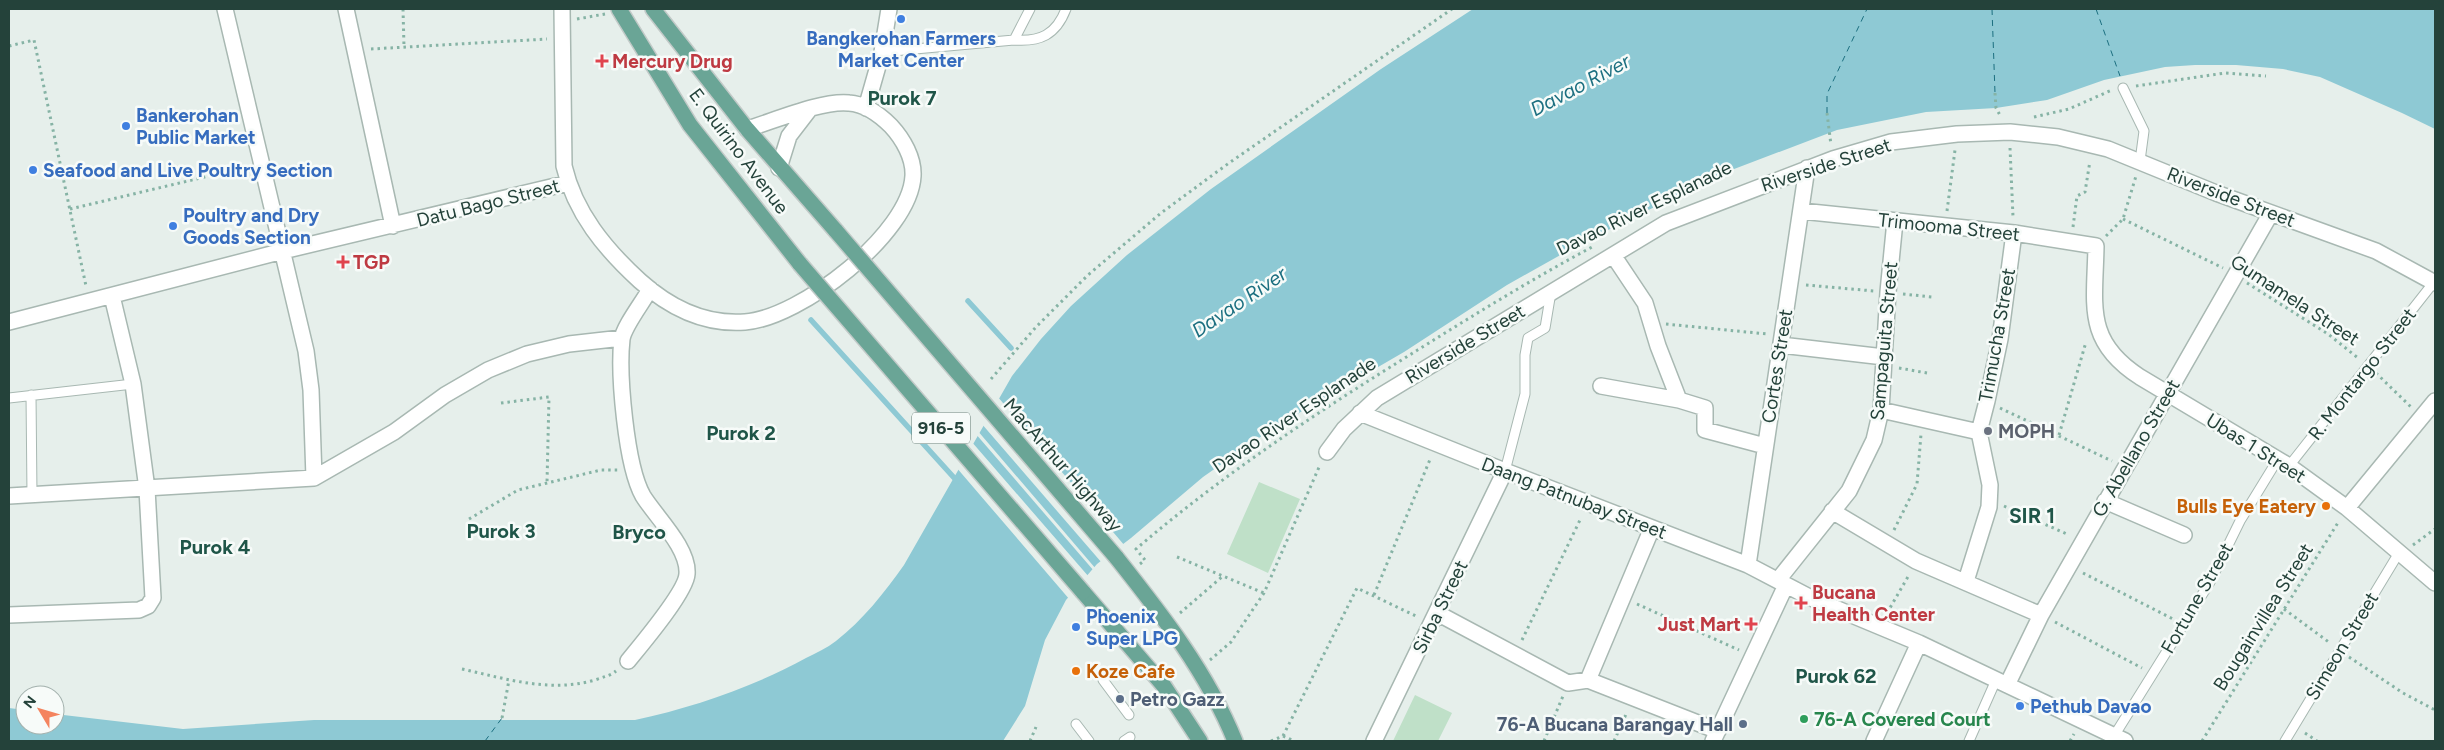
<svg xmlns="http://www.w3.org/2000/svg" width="2444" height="750" font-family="Figtree,sans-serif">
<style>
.green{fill:#bfe0c8}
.water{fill:#8ec9d4}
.pier{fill:#e6efeb}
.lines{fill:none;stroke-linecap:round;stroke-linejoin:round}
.stream{stroke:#8ec9d4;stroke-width:5.5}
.ferry{stroke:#1c6f80;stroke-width:1;stroke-dasharray:6 5;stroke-linecap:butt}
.service-casing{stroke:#a8b8b2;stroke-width:11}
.minor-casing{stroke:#a8b8b2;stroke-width:18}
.primary-casing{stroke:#c2cac8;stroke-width:18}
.path{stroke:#86b3a5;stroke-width:3;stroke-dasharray:2.5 4;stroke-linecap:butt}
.service{stroke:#fff;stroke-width:9}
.minor{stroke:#fff;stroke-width:15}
.primary{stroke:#6aa596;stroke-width:15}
.primary-bridge-casing{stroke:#c2cac8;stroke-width:18;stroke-linecap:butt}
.primary-bridge{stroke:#6aa596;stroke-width:15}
.shop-dot{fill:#3f7fe0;stroke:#f7fbf9;stroke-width:2}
.health-dot{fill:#e0444e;stroke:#f7fbf9;stroke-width:2}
.worship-dot{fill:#6b7280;stroke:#f7fbf9;stroke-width:2}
.food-dot{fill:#e8710a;stroke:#f7fbf9;stroke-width:2}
.service-dot{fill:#5c6f8a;stroke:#f7fbf9;stroke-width:2}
.leisure-dot{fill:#2e9e5b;stroke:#f7fbf9;stroke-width:2}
.labels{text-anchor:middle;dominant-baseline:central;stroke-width:5;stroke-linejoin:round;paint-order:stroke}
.shield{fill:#f7fbf9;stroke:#637a73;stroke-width:1}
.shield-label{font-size:18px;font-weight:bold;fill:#24423a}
.shop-label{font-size:19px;font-weight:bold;fill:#366cbe;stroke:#f7fbf9;text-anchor:start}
.health-label{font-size:19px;font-weight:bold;fill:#be3a42;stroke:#f7fbf9;text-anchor:start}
.street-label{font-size:19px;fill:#24423a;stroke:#f7fbf9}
.worship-label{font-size:19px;font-weight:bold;fill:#5b616d;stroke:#f7fbf9;text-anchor:start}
.food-label{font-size:19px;font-weight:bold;fill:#c56008;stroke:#f7fbf9;text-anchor:end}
.service-label{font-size:19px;font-weight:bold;fill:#4e5e75;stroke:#f7fbf9;text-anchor:start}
.leisure-label{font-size:19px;font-weight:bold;fill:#27864d;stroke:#f7fbf9;text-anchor:start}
.water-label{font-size:20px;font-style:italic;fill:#1c6f80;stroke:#f7fbf9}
.neighbourhood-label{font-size:20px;font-weight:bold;fill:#1f5548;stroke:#f7fbf9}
.quarter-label{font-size:21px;font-weight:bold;fill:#1f5548;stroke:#f7fbf9}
</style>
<rect width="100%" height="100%" fill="#e6efeb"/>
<!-- green -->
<path class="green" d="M1259,482l41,17 -32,74 -41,-19z
M1415,695l37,18 -14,28h-45z"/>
<!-- water -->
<path class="water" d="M1473,9h962v120l-33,-16 -82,-36 -37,-8 -47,-4h-41l-30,2 -61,13 -57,20 -51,8 -70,4 -89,18 -116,44 -141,70 -73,41 -103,67 -131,76 -70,49 -72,61 -34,26 -31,36 -21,40 -20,66 -22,35h-994v-33l16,2v15h30v-11l128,15 131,-9h321c59,-13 118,-33 171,-62 10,-5 21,-10 30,-17 27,-21 48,-48 68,-76l108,-189 29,-37 30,-33 56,-51 84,-66 170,-120z"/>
<!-- pier -->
<path class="pier" d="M997,396l128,150 -23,17 -121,-140z
M977,430l119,139 -2,2 -119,-138z
M971,441l118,136 -19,23 -114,-133z"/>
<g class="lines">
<!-- stream -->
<path class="stream" d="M968,301l43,47
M811,320l146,161"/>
<!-- ferry -->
<path class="ferry" d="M1992,9l3,84
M2096,9l24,67
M1827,113v-19l40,-85
M485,741l17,-23"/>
<!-- service casing -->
<g class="service-casing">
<path id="service" d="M1014,40l16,-31
M882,52l132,-12c26,2 42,-5 52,-31
M2123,88l21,43 -4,30
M31,395l1,100
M9,398l124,-14
M2289,466l145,-184
M1505,471l20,-77v-39l3,-17 17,-10 6,-36
M1103,680l26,35
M1076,724l13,17
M2114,736l96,-154 30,-61 38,-62
M1124,741l6,-4
M1969,741l27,-61
M2285,741l115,-190"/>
</g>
<!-- minor casing -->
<g class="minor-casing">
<path id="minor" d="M225,9l81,342 5,39 3,88
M346,9l47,217
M562,9l2,157c11,47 41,83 76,115 29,26 65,44 105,41 55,-4 165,-88 168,-146 1,-18 -10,-37 -22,-50 -11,-11 -26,-22 -42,-23 -27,-3 -75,18 -102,26
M866,108l16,-56 7,-43
M779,168l10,-32 20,-26
M1801,211l213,22 82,13c-1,59 -12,95 44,131l149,89 58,42 88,75
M1613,255l32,48 13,43 21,54 26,8v22l60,16
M9,322l274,-71 285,-68
M1781,345l103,12
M1601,386l78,14
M1881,410l98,22
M1360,413l145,58 243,94 63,33 108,45 206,98
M1327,452l17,-23 33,-31 289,-175 167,-64 58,-17 66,-8 53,-2 48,5 50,12 108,44 160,58 59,32
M9,496l305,-18 80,-46 51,-37 43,-25 39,-16 42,-10 53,-6
M2105,501l79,34
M2347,508l88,-107
M1832,511l84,50 125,54
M1748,565l59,-397
M1778,580l71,-89 25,-51 7,-30 7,-118 7,-71
M1966,581l23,-74 1,-22 -11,-53 8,-31 13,-62 14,-106
M1437,613l131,70 20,-3 130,51
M9,615l130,-5 9,-4 5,-8 -6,-109 -14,-105 -21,-88
M628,661c13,-16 58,-69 59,-87 2,-26 -31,-57 -44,-78 -17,-30 -25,-122 -21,-157 2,-13 21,-37 28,-50
M1588,680l64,-152
M2007,685l34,-70 230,-402
M1374,741l131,-270
M1713,741l73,-156
M1874,741l45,-98"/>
</g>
<!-- primary casing -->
<g class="primary-casing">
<path id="primary" d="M619,9l71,116 110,139
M653,9l94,120 89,102
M1116,557c46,58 91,115 119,184
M1083,592l81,94 36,55"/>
</g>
<!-- path -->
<path class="path" d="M403,9l1,38
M577,19l28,-5
M9,46l25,-6 52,246
M371,49l176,-10
M2136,86l89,-13 41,3
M1995,93l1,15 5,9
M1827,113l4,32
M2034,117l35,-8 43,-19
M2010,148l3,69
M70,209l177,-42
M1947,211l8,-61
M2123,219l100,49
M2073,227l4,-31 8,-4 5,-31
M2106,236l17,-17 13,-43
M2247,283l81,51 30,24
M1806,285l68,6
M1903,294l29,3
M1666,324l101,10
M1899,368l28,5
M2376,373l35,34
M991,379l45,-52 52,-52 73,-62 68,-50 223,-154
M501,403l48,-6 -2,86
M2000,408l112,53
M2059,435l27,-93
M2004,506l65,29
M469,519l49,-29 83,-20h17
M1894,530l23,-46 4,-50
M2413,545l22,-16
M1177,557l87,36
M1140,564l5,-4 -9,-11c85,-73 177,-134 272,-193 61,-38 122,-76 186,-110
M2083,573l90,46
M1374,595l57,-138
M1637,604l102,46
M2284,609l46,34
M1180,613l43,-37
M1887,613l22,-38
M2055,622l87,46
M1522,640l59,-122
M2349,657l54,36 32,17
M1210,660l21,-18 33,-49 56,-128
M462,669c45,10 88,24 133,11 8,-3 15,-4 21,-9
M502,718l7,-38
M2305,733l12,8
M1283,736l11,5
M1030,741l6,-14
M1271,741l12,-5 74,-148 61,29
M1544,741l19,-45
M1614,741l13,-29
M2070,741l4,-7
M2202,741l137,-220"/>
<!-- service -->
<use href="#service" class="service"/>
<!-- minor -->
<use href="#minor" class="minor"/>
<!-- primary -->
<use href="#primary" class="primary"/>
<!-- primary-bridge casing -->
<g class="primary-bridge-casing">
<path id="primary-bridge" d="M836,231l280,326
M800,264l283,328"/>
</g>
<!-- primary-bridge -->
<use href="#primary-bridge" class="primary-bridge"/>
</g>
<!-- markers -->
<g class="shop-dot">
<circle cx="901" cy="19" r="5"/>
<circle cx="126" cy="126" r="5"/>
<circle cx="33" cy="170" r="5"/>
<circle cx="173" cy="226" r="5"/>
<circle cx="1076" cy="627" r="5"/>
<circle cx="2020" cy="706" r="5"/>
</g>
<g class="health-dot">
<path d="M599.5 53.5h5v5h5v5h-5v5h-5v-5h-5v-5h5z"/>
<path d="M340.5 254.5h5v5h5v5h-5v5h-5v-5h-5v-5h5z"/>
<path d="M1798.5 595.5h5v5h5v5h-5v5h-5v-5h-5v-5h5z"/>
<path d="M1748.5 616.5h5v5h5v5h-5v5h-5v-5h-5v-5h5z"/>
</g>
<circle class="worship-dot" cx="1988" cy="431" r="5"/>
<g class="food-dot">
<circle cx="2326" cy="506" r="5"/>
<circle cx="1076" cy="671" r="5"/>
</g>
<g class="service-dot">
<circle cx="1120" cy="699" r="5"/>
<circle cx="1743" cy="724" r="5"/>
</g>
<circle class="leisure-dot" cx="1804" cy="719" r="5"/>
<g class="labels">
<!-- shield labels -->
<rect class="shield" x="912" y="412.5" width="58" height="31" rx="4"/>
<g class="shield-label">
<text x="941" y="428">916-5</text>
</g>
<!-- shop labels -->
<g class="shop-label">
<text x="901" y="38" text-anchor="middle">Bangkerohan Farmers<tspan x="901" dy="22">Market Center</tspan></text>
<text x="136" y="115">Bankerohan<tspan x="136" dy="22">Public Market</tspan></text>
<text x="43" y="170">Seafood and Live Poultry Section</text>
<text x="183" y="215">Poultry and Dry<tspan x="183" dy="22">Goods Section</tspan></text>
<text x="1086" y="616">Phoenix<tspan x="1086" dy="22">Super LPG</tspan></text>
<text x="2030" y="706">Pethub Davao</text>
</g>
<!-- health labels -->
<g class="health-label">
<text x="612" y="61">Mercury Drug</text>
<text x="353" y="262">TGP</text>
<text x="1812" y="592">Bucana<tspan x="1812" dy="22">Health Center</tspan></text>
<text x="1741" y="624" text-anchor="end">Just Mart</text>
</g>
<!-- street labels -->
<g class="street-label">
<text transform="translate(739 151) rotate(53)">E. Quirino Avenue</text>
<text transform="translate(1826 165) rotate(-18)">Riverside Street</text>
<text transform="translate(2231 197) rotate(21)">Riverside Street</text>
<text transform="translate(488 203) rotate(-14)">Datu Bago Street</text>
<text transform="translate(1644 208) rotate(-26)">Davao River Esplanade</text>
<text transform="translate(1949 227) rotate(6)">Trimooma Street</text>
<text transform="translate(2295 300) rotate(33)">Gumamela Street</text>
<text transform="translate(1997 335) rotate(-80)">Trimucha Street</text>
<text transform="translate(1884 341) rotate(-85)">Sampaguita Street</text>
<text transform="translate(1465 344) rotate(-31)">Riverside Street</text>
<text transform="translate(1777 366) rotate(-81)">Cortes Street</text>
<text transform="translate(2362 374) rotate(-52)">R. Montargo Street</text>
<text transform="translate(1294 415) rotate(-34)">Davao River Esplanade</text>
<text transform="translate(2136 448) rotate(-60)">G. Abellano Street</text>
<text transform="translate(2256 448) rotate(32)">Ubas 1 Street</text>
<text transform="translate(1063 465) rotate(49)">MacArthur Highway</text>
<text transform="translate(1574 498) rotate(21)">Daang Patnubay Street</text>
<text transform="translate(2197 598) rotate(-60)">Fortune Street</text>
<text transform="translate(1440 607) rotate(-64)">Sirba Street</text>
<text transform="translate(2263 617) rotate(-58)">Bougainvillea Street</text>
<text transform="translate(2342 646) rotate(-59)">Simeon Street</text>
</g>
<!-- worship labels -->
<g class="worship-label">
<text x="1998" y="431">MOPH</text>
</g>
<!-- food labels -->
<g class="food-label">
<text x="2316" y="506">Bulls Eye Eatery</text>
<text x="1086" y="671" text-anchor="start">Koze Cafe</text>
</g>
<!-- service labels -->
<g class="service-label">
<text x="1130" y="699">Petro Gazz</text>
<text x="1733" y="724" text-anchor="end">76-A Bucana Barangay Hall</text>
</g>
<!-- leisure labels -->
<g class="leisure-label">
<text x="1814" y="719">76-A Covered Court</text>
</g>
<!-- water labels -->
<g class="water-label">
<text transform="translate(1580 85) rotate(-28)">Davao River</text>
<text transform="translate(1239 302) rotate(-34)">Davao River</text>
</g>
<!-- neighbourhood labels -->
<g class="neighbourhood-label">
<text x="902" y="98">Purok 7</text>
<text x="741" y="433">Purok 2</text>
<text x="501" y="531">Purok 3</text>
<text x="639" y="532">Bryco</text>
<text x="215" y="547">Purok 4</text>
<text x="1836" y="676">Purok 62</text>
</g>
<!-- quarter labels -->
<g class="quarter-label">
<text x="2032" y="515">SIR 1</text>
</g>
</g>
<!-- border -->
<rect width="2444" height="750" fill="none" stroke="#24423a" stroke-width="20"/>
<!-- north arrow -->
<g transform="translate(40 710) rotate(308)"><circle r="24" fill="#f7fbf9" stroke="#a3b1ad"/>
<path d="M0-4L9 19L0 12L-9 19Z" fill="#f4845f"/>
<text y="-8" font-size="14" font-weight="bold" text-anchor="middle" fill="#24423a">N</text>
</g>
</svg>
